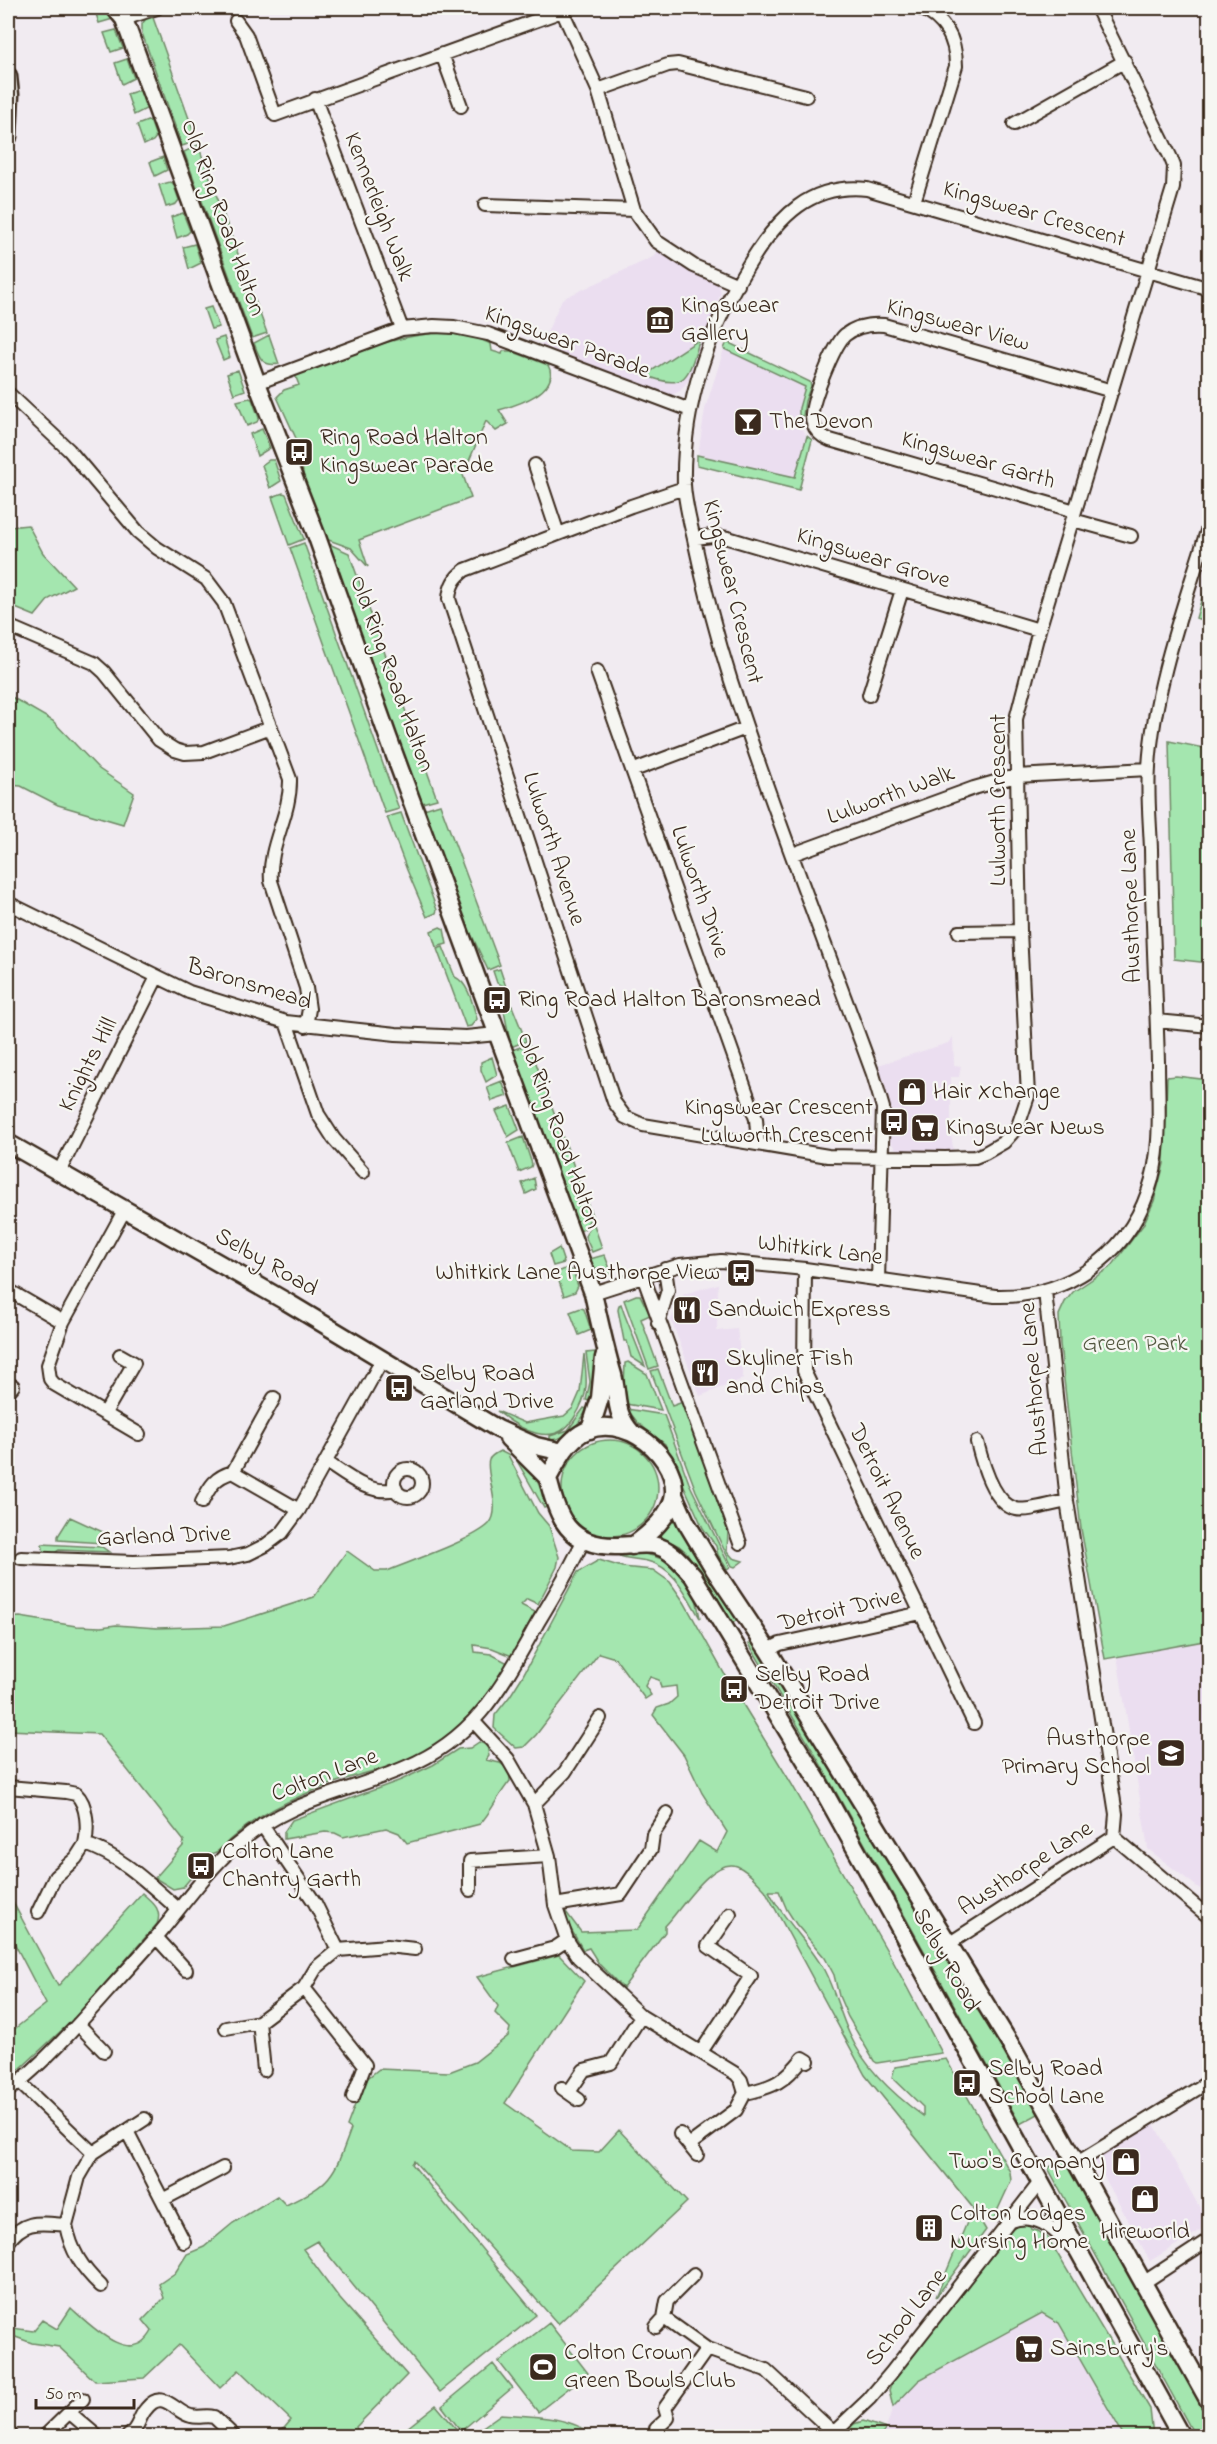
<svg xmlns="http://www.w3.org/2000/svg" width="1217" height="2444" font-family="'Indie Flower',sans-serif">
<style>
.built{fill:#ebdef0}
.green{fill:#a4e6af;stroke:#708866;stroke-width:1.5}
.lines{fill:none;stroke-linecap:round;stroke-linejoin:round}
.street-casing{stroke:#3b2a1e;stroke-width:16}
.secondary-casing{stroke:#3b2a1e;stroke-width:21}
.street{stroke:#f6f6f2;stroke-width:12}
.secondary{stroke:#f6f6f2;stroke-width:16}
.labels{text-anchor:middle;dominant-baseline:central;stroke-width:4.5;stroke-linejoin:round;paint-order:stroke}
.street-label{font-size:24px;fill:#3b2a1e;stroke:#f6f6f2}
.poi-label{font-size:24px;fill:#3b2a1e;stroke:#f6f6f2;text-anchor:start}
.park-label{font-size:24px;fill:#555942;stroke:#f6f6f2}
</style>
<rect width="100%" height="100%" fill="#f1ebf1"/>
<filter id="ink" filterUnits="userSpaceOnUse"><feTurbulence type="fractalNoise" baseFrequency=".0167" numOctaves="2"/><feDisplacementMap in="SourceGraphic" scale="12" xChannelSelector="R" yChannelSelector="G"/><feConvolveMatrix kernelMatrix="1 2 1 2 8 2 1 2 1" color-interpolation-filters="sRGB"/></filter>
<g filter="url(#ink)">
<!-- built -->
<path class="built" d="M660,249l58,34 3,9 -31,86 -10,13 -8,4h-9l-123,-47 22,-49 91,-42z
M724,349l81,38 -6,21 3,20 5,8 -12,41 -97,-22 7,-46z
M953,1037l1,28 7,1 -2,11h-8v59l3,16h-51l-7,-3 -8,-10 -2,-8 6,-6 -3,-21 -5,-24 -6,-2 -3,-12 73,-23z
M718,1284l-1,47 20,-2 6,50 -43,17 -29,-76 13,-26z
M1209,1640l1,219 -10,30 -52,-40 -31,-193z
M1154,2124l55,101 -59,36 -56,-103z
M1042,2312l17,11 65,113h-243l5,-7 7,-22 26,-27z"/>
<!-- green -->
<path class="green" d="M94,8h14l5,11 -14,4z
M151,12l46,129 -15,5 -40,-113v-9z
M116,30l7,18 -12,4 -7,-19z
M127,59l7,19 -12,6 -7,-21z
M140,90l8,18 -14,7 -7,-21z
M150,120l6,17 -3,4 -9,4 -7,-20z
M198,145l69,188 -15,5 -68,-186z
M163,157l4,13 -12,6 -5,-14z
M170,182l3,1 6,17 -3,4 -10,3 -7,-22z
M183,213l7,18 -3,3 -10,4 -6,-21z
M195,244l6,19 -12,6 -6,-22z
M211,307l8,20 -8,2 -7,-20z
M447,333l30,5 14,6 1,7 10,3 1,-3h8l37,14c14,26 -31,40 -49,45l9,14 -12,7 -10,-10 -23,54 8,23 -112,42 9,27 -17,-19 -28,-10 -16,-41 -6,-37 4,-2 -28,-61 7,-7 15,-5 -4,-10c49,-17 99,-42 152,-42z
M269,335l10,29c-17,3 -20,-7 -25,-21z
M224,337l6,20 -7,3 -8,-20z
M700,339c-12,36 -12,54 -55,36z
M727,342l83,40 1,4 -6,15 -2,15h-4v-8l6,-21 -81,-38z
M238,370l7,20 -11,4 -7,-20z
M249,398l3,1 7,19 -2,4 -10,4 -10,-25z
M262,429l8,19 -13,8 -7,-22z
M807,436l5,4 -13,50 -102,-25v-10l98,22z
M269,460h5l7,21 -11,7 -8,-23z
M283,493l3,1 18,45 -15,6 -17,-48z
M28,525l15,28 31,33 -25,13 -14,17 -27,-11v-78z
M304,543l95,266 -14,4 -95,-265z
M327,543l22,10 88,246 -15,4z
M1209,574v49l-13,-5z
M8,695l45,26 46,48 35,24 -11,31 -65,-19 -37,-19 -13,-1z
M1169,741l40,8v214l-35,-4z
M440,804l60,161 -12,5 -23,-49 -41,-112z
M401,813l36,97 -1,3 -9,4 -20,-47 -20,-53z
M440,927l4,2 3,15 -11,3 -5,-16z
M443,947l12,30c14,6 18,29 22,42l-6,7 -5,1 -29,-78z
M500,969l11,33 -2,1 -5,-17 -7,-3 -4,-12z
M512,1006l14,35 -15,6 -7,-36 1,-3z
M529,1044l63,172 -8,13 -6,3 -66,-182z
M492,1057l5,18 -11,7 -5,-12v-8z
M1176,1076l33,4v560l-104,19 -24,-130 -21,-185 -1,-29 6,-13 8,-10 39,-26 31,-41 11,-24 10,-37 3,-87z
M502,1081l5,15 -15,5 -5,-14z
M510,1106l9,24 -11,7 -12,-26z
M523,1137l9,27 -1,3 -12,5 -11,-29z
M534,1178l2,11 -10,5 -4,-11z
M593,1222l9,26 -10,4 -7,-16z
M559,1248l5,15 -11,3 -4,-12z
M604,1255l1,1 7,18c-12,2 -18,-5 -22,-15z
M567,1268l6,3 5,15 -3,6 -11,4 -8,-23z
M636,1295h4l10,20 -9,4 17,47 -9,3 -25,-69z
M621,1304l3,9 21,53 -14,-9 -4,-16h-3l-6,-31 1,-5z
M581,1308l3,1 7,21 -12,5 -9,-23z
M595,1352l-1,38 -3,12 -5,-2 4,-18 -4,-29z
M584,1354c1,11 3,22 2,33 -1,11 -6,22 -12,31 -20,32 -55,11 -77,-7l28,12 39,-7 9,-8 7,-16z
M628,1362l19,12 14,36 -35,-6 -2,-17 1,-24z
M658,1369l14,37 11,-4 45,130 -1,19 6,7 10,3 -8,6 -3,-1 -36,-75 -45,-120z
M584,1408l3,1c-8,16 -19,30 -37,31v-4l18,-6z
M627,1409l37,6 25,68 41,84 -3,2 -9,-14 -2,-9 -13,-18 -38,-84 -27,-21z
M562 1488a48 48 0 1 1 96 0a48 48 0 1 1-96 0Z
M500,1451l8,4 30,58 11,13 10,31 -2,10 -19,37 -11,-5 -6,6 14,7 -23,44 -20,-8 -18,-3 1,7 16,2 17,9c-21,35 -45,65 -80,86 -29,18 -60,22 -91,33 -46,16 -83,33 -118,68 -5,5 -11,3 -17,6 -4,3 -8,10 -11,14l3,4 -11,13 -10,2 -18,-11 28,-32 1,-5 -85,-107 -91,-4v-112l12,-1 56,9 25,1 15,-2 41,3 67,-2 90,-29 33,-46 28,20h12c24,-10 86,-31 102,-47 14,-15 -5,-52 0,-64 1,-4 7,-7 11,-9z
M513,1454c22,16 26,28 34,53l-3,1z
M675,1516l63,104 -6,3 -45,-70 -8,-7 -19,-9z
M70,1517l35,16 1,8 -3,2 -45,-3v-4z
M42,1544l60,3 7,5 -50,-2 -8,5 -7,-2z
M636,1553c23,1 48,14 57,37 4,8 5,19 7,28 -13,-22 -25,-51 -53,-57 -9,-2 -18,-2 -28,-5z
M599,1560l23,7 31,3 17,12 14,20 41,73 66,108 103,180 48,90 -65,10 -3,-2 -26,-44 -9,-21 -5,-21 -9,-17 -29,-34 -9,-14 -8,-19h-10c14,29 40,51 55,79 11,21 16,44 26,65 15,33 44,60 73,81v-9l-31,-30 3,-10 51,-8 64,113 1,9 -18,39 -11,-10 -9,-2 13,22 -50,67 37,-89 -108,-133 -100,-185c-8,-8 -16,-19 -28,-24 -25,-9 -57,45 -72,60v6l-42,56 -24,-24 -10,-16 -6,2 -18,-31 1,-7 15,20 56,-2 62,-89 18,11 10,-20 -25,-39 -18,-38 -31,-40 4,-7 12,-4 8,-7 -1,-11 -15,2 -2,-8 -9,-3 -5,9 6,9 -6,4 -30,-41 -16,-5 -63,82 -12,12 -8,1 -22,-20 1,-13 15,-19 12,-19 56,-105z
M755,1639l190,307 95,167 -20,11 -204,-368 -67,-112z
M479,1742l8,3 2,11 -3,4 14,3 9,7 1,11c-12,14 -18,30 -30,43l-73,19 -8,-10 -13,-5 -43,9 -8,-4 -10,-1 -41,7v-7l8,-12 109,-40 32,-15 25,-16 12,-1z
M8,1893l50,93 84,-93c10,9 21,16 15,31l-82,94 -67,62v-46l38,-30 -38,-73z
M559,1955l25,26 -79,122 67,48 27,1 20,-22 68,72 -129,122 -144,-163 -2,3 124,151 -96,77 -123,-151 -14,8 37,50 67,76 -51,52 4,9h-77l-3,-3 11,-13 -52,-50 -19,18 -41,-43 -35,33 -49,3 -36,-34 -27,-4 -22,-8 3,-7 20,3 9,-11 15,9 14,-21c18,16 61,61 81,23l-9,-11 21,-22 -5,-14 16,-11 12,-19 17,-7 29,-24 44,-27 9,9c47,-22 48,-30 65,-76l-4,-3 17,-45 15,-12 70,3 26,-10 33,-26 2,-8 -15,-15 3,-7 -21,-29z
M1065,2158l144,260v18h-14l-147,-268z
M1031,2223v6l7,2 10,7 102,171 3,27h-29l-65,-113 -17,-10 -123,67 -26,27 -4,-16 3,-9 118,-151 10,-7z
M549,2323l39,50 -50,39 -39,-50z
M493,2364l19,24 -51,43 -19,-25z
M436,2405l22,26 -6,5h-55z
M501,2414c28,2 71,2 92,22h-123z
M863,2421l23,8 -5,7h-39l12,-12z"/>
<g class="lines">
<!-- street casing -->
<g class="street-casing">
<path id="street" d="M561,8l37,82 36,120 22,31 38,25 44,19
M124,19l33,-11
M236,21l10,14 29,80 287,-104
M442,54l19,52
M598,90l70,-25 10,-1 128,32
M315,99l87,230
M1014,124l111,-63
M914,202l42,-136c0,-27 -11,-47 -36,-58
M485,205l149,5
M257,383l145,-54 32,-3 20,1 34,7 202,76
M8,393l61,57 69,82 19,16 49,31 18,24 66,176c1,36 -22,66 -19,102l35,107 3,21 -3,17
M535,465l23,69
M684,488l-53,18 -166,64c-11,8 -15,16 -16,29l165,503 11,15 18,8 185,31 117,2 30,-1 10,-4 19,-11 14,-16 10,-30 -8,-165 -4,-212 23,-89 134,-442 1,-22 -4,-10 -73,-148
M1075,511l-245,-71c-10,-4 -18,-12 -18,-24 -1,-14 22,-71 33,-81 11,-9 25,-11 39,-10l228,66
M1073,520l58,16
M694,538l19,-2 15,2 311,92
M8,626l86,37 10,9 55,68 16,10 10,3 19,-1 67,-25
M597,671l159,448 2,25
M869,695l33,-105
M634,770l112,-42
M793,854l181,-66 42,-12 133,-7
M8,903l181,89 97,30 110,12 70,3 31,-3
M959,932l61,-1
M1157,1021l53,5
M286,1022l32,92 16,25 29,33
M59,1172l98,-195
M125,1209l-62,113 -15,43 2,14 4,5 85,50
M805,1269l-1,102 170,352
M643,1276l97,267
M878,1280l5,-172 -10,-34c-48,-131 -99,-261 -142,-393 -15,-47 -27,-94 -37,-142 -4,-17 -9,-36 -10,-54 -2,-79 25,-158 67,-224 28,-44 59,-78 116,-72l343,100
M8,1290l55,32
M593,1293l87,-28 41,-4 84,8 190,27c70,2 130,-38 153,-104 15,-42 10,-87 10,-130 -2,-71 -6,-142 -7,-213 -1,-27 -4,-55 -2,-82 5,-83 37,-166 61,-246
M658,1323l10,-33 -3,-21
M8,1392l5,-6
M274,1398l-41,74 66,38
M105,1413l29,-50 -14,-8
M977,1442c5,20 16,62 39,67 11,3 39,-6 51,-8
M326,1462c20,13 44,34 70,27
M394 1483a14 14 0 1 1 28 0a14 14 0 1 1-28 0Z
M202,1502c8,-16 13,-25 31,-30
M21,1558l113,4 95,-4 19,-4 18,-9 16,-12 17,-23 83,-150
M768,1650l12,-6 141,-31
M474,1722l34,37 26,45 15,52 6,49 12,35 11,17 63,59 95,58 5,6 4,13 -9,17 -47,35
M8,1787l58,5 10,2c12,11 12,36 9,50 37,12 64,40 93,65
M534,1804l31,-32 35,-54
M1114,1837l96,81
M470,1890v-29l79,-5
M555,1905l66,-11 30,-45 2,-15 14,-21
M38,1912l17,-35 21,-19 9,-14
M156,1937l30,33
M950,1943l164,-106 2,-23 -49,-313 -22,-210
M338,1950l49,-4 28,3
M514,1959l41,-11 12,-8
M304,1988l61,77 -12,32
M259,2022l5,48
M78,2024l26,27
M226,2028l33,-6 45,-34 12,-20 22,-18 -23,-47 -53,-78
M701,2052l50,-76 -43,-30 22,-32
M562,2088l17,12
M8,2091c36,-28 68,-64 99,-99 17,-19 35,-38 51,-57 25,-30 48,-63 77,-89 56,-48 107,-51 171,-79 70,-29 96,-81 131,-143 16,-27 33,-54 46,-83
M569,2092l15,-22 27,-7 30,-47
M745,2093c29,-6 40,-12 58,-35l5,3
M127,2131l57,111
M680,2134l17,21
M93,2153l52,-34
M1077,2163l133,-82
M164,2199l59,-31
M1011,2221c27,-10 44,10 62,27
M66,2225c5,26 16,43 35,61
M8,2242c16,-23 32,-19 58,-17l13,-48 14,-24 -74,-71
M1143,2283l67,-44
M664,2318l3,-17 27,-27
M656,2327l8,-9 43,31 59,21 68,63
M70,2413l27,23
M656,2429l12,-11 -3,-10 42,-59
M8,2432l4,4
M45,2436l38,-37
M128,2436c11,-7 10,-18 18,-27 17,-22 29,4 45,7 8,2 15,-1 23,1l20,19
M830,2436l39,-37 22,-26 150,-192"/>
</g>
<!-- secondary casing -->
<g class="secondary-casing">
<path id="secondary" d="M115,8l9,11 133,364 60,154 71,200 205,556c6,27 12,55 20,82 6,23 1,37 18,57
M8,76l2,19 -2,42
M8,1143l279,159 211,127 38,17 27,6
M590,1430l10,-32 4,-41
M508,1438l40,40
M674,1495l12,27 28,47 54,81 244,397 198,356
M632,1546c15,-10 41,-32 42,-53 2,-45 -64,-88 -100,-54 -12,10 -18,26 -26,39 9,40 21,68 67,68 12,0 27,-3 38,-1 17,3 29,18 40,31l125,205 363,655"/>
</g>
<!-- street -->
<use href="#street" class="street"/>
<!-- secondary -->
<use href="#secondary" class="secondary"/>
</g>
</g>
<!-- icons -->
<defs>
<g id="museum-square" transform="scale(1.5)"><rect x="-9" y="-9" width="18" height="18" rx="4" fill="#3b2a1e" stroke="#f6f6f2"/><path d="M0-6L6-3V-2H-6V-3ZM-5-1h2V3h-2ZM-1-1h2V3h-2ZM3-1h2V3H3ZM-6 4H6V6H-6Z" fill="#fff"/></g>
<g id="bar-square" transform="scale(1.5)"><rect x="-9" y="-9" width="18" height="18" rx="4" fill="#3b2a1e" stroke="#f6f6f2"/><path d="M-6-5H6L.8 .8V4.5H3.5V6h-7V4.5H-.8V.8Z" fill="#fff"/></g>
<g id="bus-square" transform="scale(1.5)"><rect x="-9" y="-9" width="18" height="18" rx="4" fill="#3b2a1e" stroke="#f6f6f2"/><path d="M-5-6H5V4H4V6H2V4H-2V6H-4V4H-5ZM-3.5-4V0h7V-4ZM-3.5 1.2v1.5H-2V1.2ZM2 1.2v1.5H3.5V1.2Z" fill="#fff"/></g>
<g id="shop-square" transform="scale(1.5)"><rect x="-9" y="-9" width="18" height="18" rx="4" fill="#3b2a1e" stroke="#f6f6f2"/><path d="M-5-2.5h2.3a2.7 3.5 0 0 1 5.4 0H5L5.5 6h-11ZM-1.5-2.5h3a1.5 2.3 0 0 0-3 0Z" fill="#fff"/></g>
<g id="supermarket-square" transform="scale(1.5)"><rect x="-9" y="-9" width="18" height="18" rx="4" fill="#3b2a1e" stroke="#f6f6f2"/><path d="M-6-5.5h2.5l.6 2H6L4.5 2H-2.5L-4.4-4H-6ZM-1.5 3.2a1.3 1.3 0 1 0 .1 0ZM3 3.2a1.3 1.3 0 1 0 .1 0Z" fill="#fff"/></g>
<g id="restaurant-square" transform="scale(1.5)"><rect x="-9" y="-9" width="18" height="18" rx="4" fill="#3b2a1e" stroke="#f6f6f2"/><path d="M-5-6h1v4h1v-4h1v4h1v-4h1v5L-1.5 .5V6h-2V.5L-5-1ZM5-6V6H3V1.5H1.5Q1.5-4 5-6Z" fill="#fff"/></g>
<g id="school-square" transform="scale(1.5)"><rect x="-9" y="-9" width="18" height="18" rx="4" fill="#3b2a1e" stroke="#f6f6f2"/><path d="M0-5L7-2L0 1L-7-2ZM-4 1L0 2.5L4 1V4Q0 6-4 4Z" fill="#fff"/></g>
<g id="building-square" transform="scale(1.5)"><rect x="-9" y="-9" width="18" height="18" rx="4" fill="#3b2a1e" stroke="#f6f6f2"/><path d="M-4-6H4V6H1V3H-1V6H-4ZM-2.5-4.3h1.7v1.8h-1.7ZM.8-4.3h1.7v1.8H.8ZM-2.5-1h1.7V.8h-1.7ZM.8-1h1.7V.8H.8Z" fill="#fff"/></g>
<g id="stadium-square" transform="scale(1.5)"><rect x="-9" y="-9" width="18" height="18" rx="4" fill="#3b2a1e" stroke="#f6f6f2"/><path d="M0-5a6.5 5 0 1 0 0 10a6.5 5 0 1 0 0-10ZM-3.5-1.8h7v3.6h-7Z" fill="#fff"/></g>
</defs>
<g fill-rule="evenodd">
<use href="#museum-square" x="660" y="320"/>
<use href="#bar-square" x="748" y="422"/>
<use href="#bus-square" x="299" y="452"/>
<use href="#bus-square" x="497" y="1000"/>
<use href="#shop-square" x="912" y="1092"/>
<use href="#bus-square" x="894" y="1122"/>
<use href="#supermarket-square" x="925" y="1128"/>
<use href="#bus-square" x="741" y="1273"/>
<use href="#restaurant-square" x="687" y="1310"/>
<use href="#restaurant-square" x="705" y="1373"/>
<use href="#bus-square" x="399" y="1388"/>
<use href="#bus-square" x="734" y="1689"/>
<use href="#school-square" x="1171" y="1753"/>
<use href="#bus-square" x="201" y="1866"/>
<use href="#bus-square" x="967" y="2083"/>
<use href="#shop-square" x="1126" y="2162"/>
<use href="#shop-square" x="1145" y="2199"/>
<use href="#building-square" x="929" y="2228"/>
<use href="#supermarket-square" x="1029" y="2349"/>
<use href="#stadium-square" x="543" y="2367"/>
</g>
<g class="labels">
<!-- street labels -->
<g class="street-label">
<text transform="translate(378 207) rotate(69)">Kennerleigh Walk</text>
<text transform="translate(1034 215) rotate(16)">Kingswear Crescent</text>
<text transform="translate(222 218) rotate(70)">Old Ring Road Halton</text>
<text transform="translate(958 326) rotate(15)">Kingswear View</text>
<text transform="translate(567 343) rotate(20)">Kingswear Parade</text>
<text transform="translate(978 461) rotate(16)">Kingswear Garth</text>
<text transform="translate(873 559) rotate(17)">Kingswear Grove</text>
<text transform="translate(732 592) rotate(76)">Kingswear Crescent</text>
<text transform="translate(391 674) rotate(70)">Old Ring Road Halton</text>
<text transform="translate(891 796) rotate(-20)">Lulworth Walk</text>
<text transform="translate(999 800) rotate(-90)">Lulworth Crescent</text>
<text transform="translate(553 849) rotate(72)">Lulworth Avenue</text>
<text transform="translate(699 892) rotate(71)">Lulworth Drive</text>
<text transform="translate(1132 906) rotate(-92)">Austhorpe Lane</text>
<text transform="translate(249 985) rotate(17)">Baronsmead</text>
<text transform="translate(89 1065) rotate(-63)">Knights Hill</text>
<text transform="translate(558 1131) rotate(70)">Old Ring Road Halton</text>
<text transform="translate(820 1251) rotate(7)">Whitkirk Lane</text>
<text transform="translate(266 1263) rotate(30)">Selby Road</text>
<text transform="translate(1035 1379) rotate(-95)">Austhorpe Lane</text>
<text transform="translate(886 1492) rotate(64)">Detroit Avenue</text>
<text transform="translate(164 1537) rotate(-2)">Garland Drive</text>
<text transform="translate(840 1611) rotate(-13)">Detroit Drive</text>
<text transform="translate(325 1776) rotate(-21)">Colton Lane</text>
<text transform="translate(1026 1869) rotate(-33)">Austhorpe Lane</text>
<text transform="translate(945 1960) rotate(61)">Selby Road</text>
<text transform="translate(907 2318) rotate(-52)">School Lane</text>
</g>
<!-- poi labels -->
<g class="poi-label">
<text x="681" y="306">Kingswear<tspan x="681" dy="28">Gallery</tspan></text>
<text x="769" y="422">The Devon</text>
<text x="320" y="438">Ring Road Halton<tspan x="320" dy="28">Kingswear Parade</tspan></text>
<text x="518" y="1000">Ring Road Halton Baronsmead</text>
<text x="933" y="1092">Hair Xchange</text>
<text x="873" y="1108" text-anchor="end">Kingswear Crescent<tspan x="873" dy="28">Lulworth Crescent</tspan></text>
<text x="946" y="1128">Kingswear News</text>
<text x="720" y="1273" text-anchor="end">Whitkirk Lane Austhorpe View</text>
<text x="708" y="1310">Sandwich Express</text>
<text x="726" y="1359">Skyliner Fish<tspan x="726" dy="28">and Chips</tspan></text>
<text x="420" y="1374">Selby Road<tspan x="420" dy="28">Garland Drive</tspan></text>
<text x="755" y="1675">Selby Road<tspan x="755" dy="28">Detroit Drive</tspan></text>
<text x="1150" y="1739" text-anchor="end">Austhorpe<tspan x="1150" dy="28">Primary School</tspan></text>
<text x="222" y="1852">Colton Lane<tspan x="222" dy="28">Chantry Garth</tspan></text>
<text x="988" y="2069">Selby Road<tspan x="988" dy="28">School Lane</tspan></text>
<text x="1105" y="2162" text-anchor="end">Two's Company</text>
<text x="950" y="2214">Colton Lodges<tspan x="950" dy="28">Nursing Home</tspan></text>
<text x="1145" y="2232" text-anchor="middle">Hireworld</text>
<text x="1050" y="2349">Sainsbury's</text>
<text x="564" y="2353">Colton Crown<tspan x="564" dy="28">Green Bowls Club</tspan></text>
</g>
<!-- park labels -->
<g class="park-label">
<text x="1135" y="1344">Green Park</text>
</g>
</g>
<!-- margin -->
<rect width="1217" height="2444" fill="none" stroke="#f6f6f2" stroke-width="30"/>
<rect x="15" y="15" width="1187" height="2414" fill="none" stroke="#3b2a1e" stroke-width="2" filter="url(#ink)"/>
<!-- scale -->
<path d="M36 2399v9h98v-9" fill="none" stroke="#3b2a1e" stroke-width="3"/>
<text x="45" y="2399" font-size="18" fill="#3b2a1e" stroke="#f6f6f2" stroke-width="4.5" paint-order="stroke">50 m</text>
</svg>
